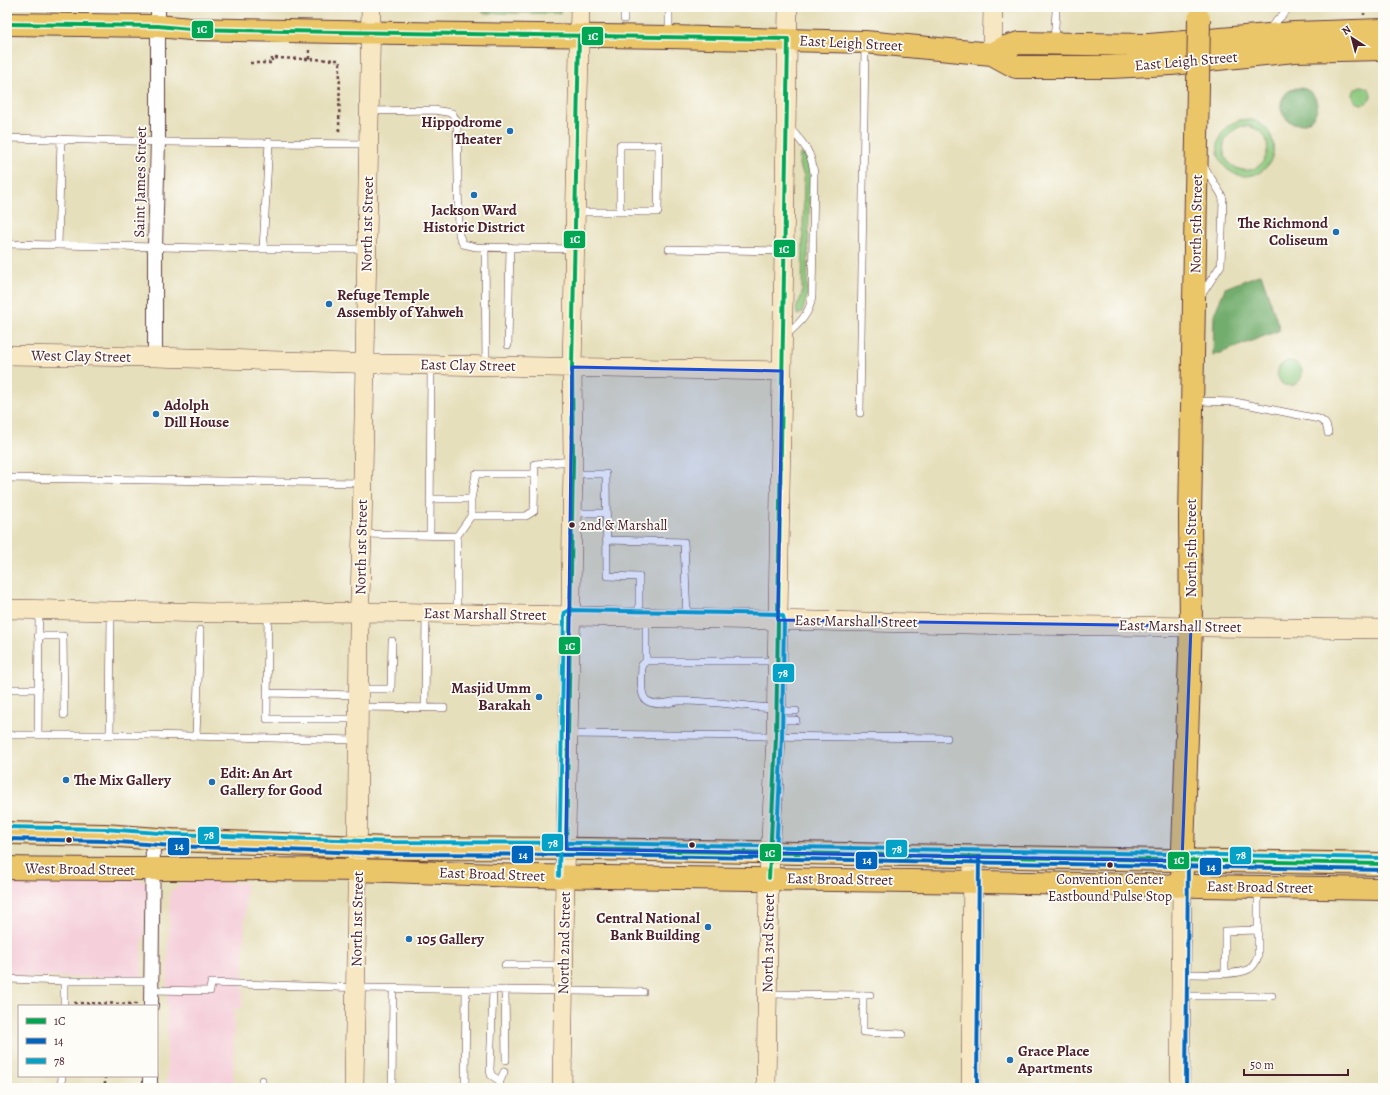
<svg xmlns="http://www.w3.org/2000/svg" width="1390" height="1095" font-family="Alegreya,serif">
<style>
.built{fill:#f5cfda}
.green{fill:#8dc97e;stroke:#6c7454;fill-rule:evenodd}
.forest{fill:#72ad6d;stroke:#5e664c}
.lines{fill:none;stroke-linecap:round;stroke-linejoin:round}
.lane-casing{stroke:#613c41;stroke-width:8}
.street-casing{stroke:#613c41;stroke-width:16}
.secondary-casing{stroke:#613c41;stroke-width:20}
.primary-casing{stroke:#613c41;stroke-width:24}
.path{stroke:#613c41;stroke-width:2.5;stroke-dasharray:3 3;stroke-linecap:butt}
.lane{stroke:#fff;stroke-width:7}
.street{stroke:#fff;stroke-width:14}
.secondary{stroke:#f7e8c3;stroke-width:19}
.primary{stroke:#ebc669;stroke-width:22}
.primary-bridge-casing{stroke:#613c41;stroke-width:24;stroke-linecap:butt}
.primary-bridge{stroke:#ebc669;stroke-width:22}
.bus-1-casing{stroke:#fdfcf7;stroke-width:7}
.bus-2-casing{stroke:#fdfcf7;stroke-width:7}
.bus-3-casing{stroke:#fdfcf7;stroke-width:7}
.bus-1{stroke:#00a651;stroke-width:4}
.bus-2{stroke:#0065bd;stroke-width:4}
.bus-3{stroke:#04a2c6;stroke-width:4}
.marked{fill:#1d4ed8;fill-opacity:0.2;stroke:#1d4ed8;stroke-width:3;stroke-linejoin:round}
.poi-dot{fill:#1f6fb2;stroke:#fdfcf7;stroke-width:1.5}
.bus-dot{fill:#4a1f2b;stroke:#fdfcf7;stroke-width:1.5}
.labels{text-anchor:middle;dominant-baseline:central;stroke-width:3.5;stroke-linejoin:round;paint-order:stroke}
.bus-label{font-size:14px;fill:#4a1f2b;stroke:#fdfcf7;text-anchor:start}
.street-label{font-size:15px;fill:#4a1f2b;stroke:#fdfcf7}
.poi-label{font-size:15px;font-weight:bold;fill:#4a1f2b;stroke:#fdfcf7;text-anchor:start}
.line-badge{stroke:#fdfcf7;stroke-width:1.5}
.badge-label{font-size:11px;text-anchor:middle;font-weight:bold;fill:#fff}
</style>
<rect width="100%" height="100%" fill="#fdfcf7"/>
<filter id="ink" filterUnits="userSpaceOnUse"><feTurbulence type="fractalNoise" baseFrequency=".025" numOctaves="2"/><feDisplacementMap in="SourceGraphic" scale="8" xChannelSelector="R" yChannelSelector="G"/><feConvolveMatrix kernelMatrix="1 2 1 2 8 2 1 2 1" color-interpolation-filters="sRGB"/></filter>
<filter id="wash" filterUnits="userSpaceOnUse"><feTurbulence type="fractalNoise" baseFrequency=".012" numOctaves="4" result="noise"/><feDisplacementMap in="SourceGraphic" scale="16" xChannelSelector="R" yChannelSelector="G"/><feGaussianBlur stdDeviation="0.9" result="paint"/><feColorMatrix in="noise" values="0 0 0 0 0 0 0 0 0 0 0 0 0 0 0 0 0 1.4 0 .05"/><feComposite in="paint" operator="in"/></filter>
<g filter="url(#wash)">
<rect width="100%" height="100%" fill="#e6dfbb"/>
<!-- built -->
<path class="built" d="M7,875l123,2 17,6 -3,53 -2,6 -1,35h-134z
M184,881l62,2 -4,125 -8,1 -1,78 -66,-1v-94l3,-100z"/>
<!-- green -->
<path class="green" d="M483,7h77v6h-77z
M1353 95a9 9 0 1 1 18 0a9 9 0 1 1-18 0Z
M1240,120c4,0 8,-1 12,0 32,9 27,56 -7,56 -7,0 -14,-3 -19,-8 -12,-12 -11,-32 3,-43 3,-2 7,-3 11,-5zM1242,126c41,0 27,53 -3,43 -5,-2 -9,-5 -12,-9 -9,-15 1,-29 15,-34z
M801,153l7,6 2,13 -3,124 -5,17 -4,2c-5,-8 3,-14 4,-22l2,-118 -5,-10 1,-11z
M1287,361c23,-1 18,32 -5,23l-5,-8 2,-10z"/>
<!-- forest -->
<path class="forest" d="M1281 106a18 18 0 1 1 36 0a18 18 0 1 1-36 0Z
M1261,274l19,56 -67,26 1,-41 11,-27z"/>
</g>
<g filter="url(#ink)">
<g class="lines">
<!-- lane casing -->
<g class="lane-casing">
<path id="lane" d="M624,19v-12
M1268,30l22,-23
M669,35v-28
M1054,42l2,-31
M370,111l64,-1 18,3 5,9 2,113 4,9 13,3 97,2
M7,138l162,4 199,2
M576,212h82l1,-67h-39v67
M7,244l256,5h103
M58,245l3,-106
M485,247l1,118
M263,249l6,-107
M669,249l115,2
M1200,297l21,-32 2,-66 -2,-5 -18,-29
M786,335c13,-11 24,-21 26,-39l2,-123c-3,-22 -10,-29 -25,-46
M508,345l2,-98
M1195,401l40,1 84,17c7,4 8,6 9,14
M860,413l5,-369
M574,474h32l1,102 32,1v39
M7,478l356,5
M430,499h41l5,-25h59
M471,499v17
M572,513h34
M362,534l95,2
M430,535l1,-169
M607,540l77,2 3,76
M457,613v-77l14,-20h55l8,-5 1,-47 38,-3
M268,614l-1,105h91
M646,619v42
M38,636h25l1,79
M7,689h32
M360,689h31l1,-48
M267,693l90,2
M358,707l86,1
M425,707l1,-93
M775,708c-32,-1 -63,-8 -96,-7 -9,1 -24,6 -33,-1 -7,-6 -4,-26 -4,-35l4,-4h131
M778,711h18
M776,720h20
M568,734l379,4
M7,735h142l208,5
M38,735l1,-124
M110,735l1,-124
M196,736l4,-106
M505,965h57
M1225,973v-42l33,-1
M1182,974c16,0 55,2 67,-5 5,-2 7,-8 9,-13v-66
M7,979l57,2h87
M151,990l59,1 1,-8 153,5 279,4
M493,990l-3,80 1,5 9,6 -1,7
M505,990l1,70
M767,994l103,1
M863,996v36l39,2
M1182,996h90
M64,1006v-25
M500,1081l4,-9
M61,1088l1,-12
M262,1088v-8
M392,1088l1,-99
M465,1088l1,-99"/>
</g>
<!-- street casing -->
<g class="street-casing">
<path id="street" d="M155,357v-111l3,-105v-134
M151,1006l2,-168
M150,1088v-12"/>
</g>
<!-- secondary casing -->
<g class="secondary-casing">
<path id="secondary" d="M992,54l1,-47
M7,355l148,2 226,7 401,7
M7,609l212,4 158,-1 638,13 368,4
M354,1088l3,-197 2,-262 3,-95 9,-527
M562,1088l3,-212 6,-277 2,-138 -1,-94 8,-360
M766,1088l3,-210 7,-141 12,-730
M971,1088l2,-231
M1180,1088l2,-203"/>
</g>
<!-- primary casing -->
<g class="primary-casing">
<path id="primary" d="M7,24l151,2 32,3 147,3 332,5 196,5 127,12 24,13h95l60,-3 123,-13 89,-2
M992,54l13,-7 14,-4 130,2 145,-12 89,-3
M7,833l98,2 67,5 220,8 199,1 792,15
M7,868c115,2 230,0 346,2 60,1 120,5 179,6 284,2 567,9 851,13
M1182,876l9,-250 -1,-108 8,-433"/>
</g>
<!-- path -->
<path class="path" d="M1364,7v8
M309,59v-10
M250,63h22v-5l66,2 2,2 -1,72
M74,1003l65,1
M105,1076v10"/>
<!-- lane -->
<use href="#lane" class="lane"/>
<!-- street -->
<use href="#street" class="street"/>
<!-- secondary -->
<use href="#secondary" class="secondary"/>
<!-- primary -->
<use href="#primary" class="primary"/>
<!-- primary-bridge casing -->
<g class="primary-bridge-casing">
<path id="primary-bridge" d="M1198,85l1,-66"/>
</g>
<!-- primary-bridge -->
<use href="#primary-bridge" class="primary-bridge"/>
<!-- bus-1 casing -->
<g class="bus-1-casing">
<path id="bus-1" d="M7,24l151,2 32,3 147,3 451,7
M566,849l817,15
M566,849l7,-388 -1,-94 7,-331
M769,878l7,-141 12,-698"/>
</g>
<!-- bus-2 casing -->
<g class="bus-2-casing">
<path id="bus-2" d="M7,839l98,2 67,5 220,8 199,1 792,15
M977,1088l2,-231
M1186,1088l2,-227"/>
</g>
<!-- bus-3 casing -->
<g class="bus-3-casing">
<path id="bus-3" d="M7,827l98,2 67,5 220,8 199,1 792,15
M559,876l5,-260 1,-4 5,-2 208,4 5,2 1,4 -2,117 -6,116"/>
</g>
<!-- bus-1 -->
<use href="#bus-1" class="bus-1"/>
<!-- bus-2 -->
<use href="#bus-2" class="bus-2"/>
<!-- bus-3 -->
<use href="#bus-3" class="bus-3"/>
</g>
</g>
<!-- marked area -->
<path class="marked" d="M572,367l210,4 -4,249 413,6 -9,235 -616,-12z"/>
<!-- markers -->
<g class="poi-dot">
<circle cx="510" cy="131" r="4"/>
<circle cx="474" cy="195" r="4"/>
<circle cx="1336" cy="232" r="4"/>
<circle cx="329" cy="304" r="4"/>
<circle cx="156" cy="414" r="4"/>
<circle cx="539" cy="697" r="4"/>
<circle cx="66" cy="780" r="4"/>
<circle cx="212" cy="782" r="4"/>
<circle cx="708" cy="927" r="4"/>
<circle cx="409" cy="939" r="4"/>
<circle cx="1010" cy="1060" r="4"/>
</g>
<g class="bus-dot">
<circle cx="572" cy="525" r="3.5"/>
<circle cx="69" cy="840" r="3.5"/>
<circle cx="692" cy="845" r="3.5"/>
<circle cx="1110" cy="865" r="3.5"/>
</g>
<g class="labels">
<!-- bus labels -->
<g class="bus-label">
<text x="580" y="525">2nd &amp; Marshall</text>
<text x="1110" y="879" text-anchor="middle">Convention Center<tspan x="1110" dy="17">Eastbound Pulse Stop</tspan></text>
</g>
<!-- street labels -->
<g class="street-label">
<text transform="translate(851 43) rotate(3)">East Leigh Street</text>
<text transform="translate(1186 61) rotate(-5)">East Leigh Street</text>
<text transform="translate(140 182) rotate(-89)">Saint James Street</text>
<text transform="translate(367 224) rotate(-89)">North 1st Street</text>
<text transform="translate(1196 224) rotate(-89)">North 5th Street</text>
<text transform="translate(81 356) rotate(1)">West Clay Street</text>
<text transform="translate(468 365) rotate(1)">East Clay Street</text>
<text transform="translate(361 547) rotate(-89)">North 1st Street</text>
<text transform="translate(1191 548) rotate(-90)">North 5th Street</text>
<text transform="translate(485 614) rotate(1)">East Marshall Street</text>
<text transform="translate(856 621) rotate(1)">East Marshall Street</text>
<text transform="translate(1180 626) rotate(1)">East Marshall Street</text>
<text transform="translate(80 869) rotate(1)">West Broad Street</text>
<text transform="translate(492 874) rotate(2)">East Broad Street</text>
<text transform="translate(840 879) rotate(1)">East Broad Street</text>
<text transform="translate(1260 887) rotate(1)">East Broad Street</text>
<text transform="translate(357 919) rotate(-89)">North 1st Street</text>
<text transform="translate(564 943) rotate(-89)">North 2nd Street</text>
<text transform="translate(768 943) rotate(-89)">North 3rd Street</text>
</g>
<!-- poi labels -->
<g class="poi-label">
<text x="502" y="122" text-anchor="end">Hippodrome<tspan x="502" dy="17">Theater</tspan></text>
<text x="474" y="210" text-anchor="middle">Jackson Ward<tspan x="474" dy="17">Historic District</tspan></text>
<text x="1328" y="223" text-anchor="end">The Richmond<tspan x="1328" dy="17">Coliseum</tspan></text>
<text x="337" y="295">Refuge Temple<tspan x="337" dy="17">Assembly of Yahweh</tspan></text>
<text x="164" y="405">Adolph<tspan x="164" dy="17">Dill House</tspan></text>
<text x="531" y="688" text-anchor="end">Masjid Umm<tspan x="531" dy="17">Barakah</tspan></text>
<text x="220" y="773">Edit: An Art<tspan x="220" dy="17">Gallery for Good</tspan></text>
<text x="74" y="780">The Mix Gallery</text>
<text x="700" y="918" text-anchor="end">Central National<tspan x="700" dy="17">Bank Building</tspan></text>
<text x="417" y="939">105 Gallery</text>
<text x="1018" y="1051">Grace Place<tspan x="1018" dy="17">Apartments</tspan></text>
</g>
</g>
<g class="line-badge">
<rect x="191" y="20" width="23" height="19" rx="4" fill="#00a651"/>
<rect x="581" y="26" width="23" height="20" rx="4" fill="#00a651"/>
<rect x="563" y="230" width="23" height="19" rx="4" fill="#00a651"/>
<rect x="773" y="239" width="23" height="19" rx="4" fill="#00a651"/>
<rect x="558" y="636" width="23" height="19" rx="4" fill="#00a651"/>
<rect x="772" y="663" width="23" height="20" rx="4" fill="#04a2c6"/>
<rect x="197" y="826" width="23" height="19" rx="4" fill="#04a2c6"/>
<rect x="541" y="833" width="23" height="19" rx="4" fill="#04a2c6"/>
<rect x="167" y="837" width="23" height="19" rx="4" fill="#0065bd"/>
<rect x="885" y="839" width="23" height="19" rx="4" fill="#04a2c6"/>
<rect x="759" y="843" width="23" height="19" rx="4" fill="#00a651"/>
<rect x="511" y="845" width="23" height="19" rx="4" fill="#0065bd"/>
<rect x="1229" y="846" width="23" height="19" rx="4" fill="#04a2c6"/>
<rect x="855" y="851" width="23" height="19" rx="4" fill="#0065bd"/>
<rect x="1167" y="851" width="23" height="19" rx="4" fill="#00a651"/>
<rect x="1199" y="857" width="23" height="19" rx="4" fill="#0065bd"/>
</g>
<g class="badge-label">
<text x="202" y="33">1C</text>
<text x="593" y="40">1C</text>
<text x="575" y="243">1C</text>
<text x="784" y="253">1C</text>
<text x="570" y="650">1C</text>
<text x="783" y="677">78</text>
<text x="209" y="839">78</text>
<text x="553" y="847">78</text>
<text x="179" y="850">14</text>
<text x="897" y="853">78</text>
<text x="770" y="857">1C</text>
<text x="523" y="859">14</text>
<text x="1241" y="859">78</text>
<text x="867" y="864">14</text>
<text x="1179" y="864">1C</text>
<text x="1211" y="871">14</text>
</g>
<!-- margin -->
<rect width="1390" height="1095" fill="none" stroke="#fdfcf7" stroke-width="24"/>
<!-- legend -->
<rect x="18" y="1005" width="140" height="72" fill="#fdfcf7" stroke="#b5a4a5"/>
<rect x="26" y="1018" width="20" height="6" fill="#00a651" stroke="#b5a4a5"/>
<text x="54" y="1025" font-size="12" fill="#4a1f2b">1C</text>
<rect x="26" y="1038" width="20" height="6" fill="#0065bd" stroke="#b5a4a5"/>
<text x="54" y="1045" font-size="12" fill="#4a1f2b">14</text>
<rect x="26" y="1058" width="20" height="6" fill="#04a2c6" stroke="#b5a4a5"/>
<text x="54" y="1065" font-size="12" fill="#4a1f2b">78</text>
<!-- north arrow -->
<g transform="translate(1352 38) rotate(324)" stroke="#fdfcf7" stroke-width="3" paint-order="stroke">
<path d="M0-3L7 15L0 10L-7 15Z" fill="#4a1f2b"/>
<text y="-6" font-size="11" font-weight="bold" text-anchor="middle" fill="#4a1f2b">N</text>
</g>
<!-- scale -->
<path d="M1244 1069v6h104v-6" fill="none" stroke="#4a1f2b" stroke-width="2"/>
<text x="1250" y="1069" font-size="12" fill="#4a1f2b" stroke="#fdfcf7" stroke-width="3" paint-order="stroke">50 m</text>
</svg>
